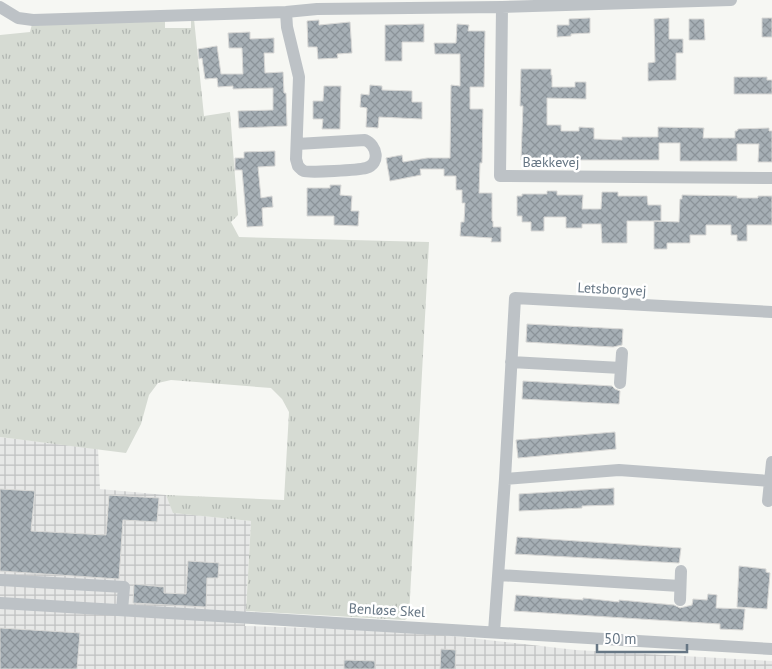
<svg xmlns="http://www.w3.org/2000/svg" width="772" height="669" font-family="'PT Sans',sans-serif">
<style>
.industrial{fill:url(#industrial-grid)}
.grass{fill:url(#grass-tufts)}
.building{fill:url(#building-cross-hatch);stroke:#d8d8d6}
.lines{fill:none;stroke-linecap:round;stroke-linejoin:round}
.minor{stroke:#bdc2c6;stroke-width:12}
.labels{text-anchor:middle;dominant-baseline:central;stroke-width:5;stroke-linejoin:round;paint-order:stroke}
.street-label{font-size:14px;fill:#667684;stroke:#fff}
</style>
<defs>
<pattern id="industrial-grid" width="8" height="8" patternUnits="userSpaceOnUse" patternTransform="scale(1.25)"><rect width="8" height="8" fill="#e7e8e7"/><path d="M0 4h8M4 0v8" fill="none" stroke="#bfc1c1"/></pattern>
<pattern id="grass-tufts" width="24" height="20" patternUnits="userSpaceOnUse" patternTransform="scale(1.25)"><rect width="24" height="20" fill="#d6dbd3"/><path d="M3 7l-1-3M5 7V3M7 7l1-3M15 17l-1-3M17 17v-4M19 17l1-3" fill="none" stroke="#b1b6b1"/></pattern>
<pattern id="building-cross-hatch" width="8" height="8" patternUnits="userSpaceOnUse" patternTransform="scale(1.25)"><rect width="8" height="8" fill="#a6afb5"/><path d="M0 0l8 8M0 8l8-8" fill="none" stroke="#8b9399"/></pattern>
</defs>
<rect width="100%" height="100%" fill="#f6f7f3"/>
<!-- industrial -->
<path class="industrial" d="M0,437l98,12 2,40 66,6 8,18 77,8 -6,105 163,5 168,19 196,11v8h-772z"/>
<!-- grass -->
<path class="grass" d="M194,19l10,97 26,-4 8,103 -7,7 8,15 190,5 -20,374 -4,4 -159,-9 5,-90 -78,-8 -7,-18 118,5 5,-88 -7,-13 -11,-11 -100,-8 -13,3 -9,12 -8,29 -15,29 -126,-16v-402l30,-3 2,-8 133,-3v7h26v-8z"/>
<!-- building -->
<path class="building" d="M590,18v15l-19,1v2l-14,1v-12h12v-6z
M669,18v21h14v14h-7v27l-28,1v-18l7,-1 -1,-43z
M762,18h10v19h-10z
M689,19h15l1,21h-16z
M319,20v5l31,-3 2,31 -15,1 1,4 -20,1 -1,-12h-9l-1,-26z
M424,24v18h-22v19h-17v-36z
M457,24l12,1 -1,6h17l-1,56h-14v22h13l-1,54h-2l-1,30h13v28h1v6h8v15h-10l1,-4 -32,-2 1,-14h3l1,-19h-3v-13h-6v-14h-12v-7h-24l1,6 -31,6 -4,-23 16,-3 1,7 24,-4h23l1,-73 9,1v-32h-25l-1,-11h22z
M250,32v7l24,-1v15h-10l1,20 18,-1 1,21h2l1,33 -48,2 -1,-17 35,-1v-22l-40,1v-3l-15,1 -1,-9 -12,1 -3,-21 -3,1 -1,-10 19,-3 4,28h22l-1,-26h-13l-1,-15z
M521,69h30v6h1v12h23v-5h11v17l-39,-1v27h14v6h18v-4l15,1v11l28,1v-3h36v-10l46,1 -1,10h32v-7h2l1,-2 31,-1v3h3v31h-14l1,-18h-22v17h-57v-18h-21v17h-138l2,-54h-3z
M734,77h33v3h5v14h-38z
M370,85l12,1v4l30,1v11h10v17l-43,-2 -1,11 -12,-1 1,-19 -7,-1 1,-13 8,1z
M324,86h17l-1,43h-18l1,-10h-10v-18h10z
M275,151v15l-17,1 3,31 11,-2 1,11 -11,1 1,18 -16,1 -5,-57h-7v-12h9v-6z
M330,185h11l-1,10 12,1 -1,15h8l-1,15 -24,-1v-9h-27v-28h23z
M547,191h10v4h26l-1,14h19l1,-17h16v4h29l1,9h13v16h-34v22h-25l-1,-19h-19v4h-16v-11h-22v14h-13v-9h-9v-6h-5v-20h5v-2h25z
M682,195l55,1v2h21v-2h14v29h-25v16h-10v-6h-6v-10h-25v10h-16v8h-23v6h-13v-28l25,1 1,-23h2z
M527,324l96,5 -1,16 -9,2 -87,-5z
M523,381l89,5 3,3 5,2 -1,13 -97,-5z
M615,432l1,17 -98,9 -2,-18z
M614,488v17l-32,1v2l-63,3v-17z
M0,489l35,2 -4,40 75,4 3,-40 50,3 -2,24 -34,-2 -4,59 -119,-8z
M517,537l164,11 -2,15 -164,-9z
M188,561l31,2 -1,15h-11l-1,29 -73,-4 1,-19 30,3v6l22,1z
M739,566l27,3v3l4,1 -3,36 -30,-2z
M708,594l9,1 -1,13 29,1 -2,21 -23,-1v-5l-206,-13 2,-16 67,5v-2l36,4v-2l55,5 6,3 12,-3 1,-6 14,1z
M0,628l80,5 -3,36h-77z
M441,649l15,1 -1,19h-15z
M344,660l31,1v8h-31z"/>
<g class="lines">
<!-- minor -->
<path class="minor" d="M0,7l18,11 15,2 253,-8 31,-3 185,-2 229,-7
M502,7l-2,169 272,2
M286,12l1,15 12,50 -3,82 2,7c2,2 3,4 6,5 5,2 55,-1 62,-3 15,-4 11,-23 -1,-28l-68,4
M511,362l110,6
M620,383l2,-30
M505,479l114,-9 151,11
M768,501l4,-39
M499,575l181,11
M0,580l124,7 -2,23
M680,600l1,-29
M0,603l772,46
M494,632l11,-153 10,-181 257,14"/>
</g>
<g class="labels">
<!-- street labels -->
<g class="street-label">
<text x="551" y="162">Bækkevej</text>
<text transform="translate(612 289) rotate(3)">Letsborgvej</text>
<text transform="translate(387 610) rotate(3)">Benløse Skel</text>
</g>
</g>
<!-- scale -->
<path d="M597 644v8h90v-8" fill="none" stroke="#667684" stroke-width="2.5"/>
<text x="604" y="644" font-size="15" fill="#667684" stroke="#ffffff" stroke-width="4" paint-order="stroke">50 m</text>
</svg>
